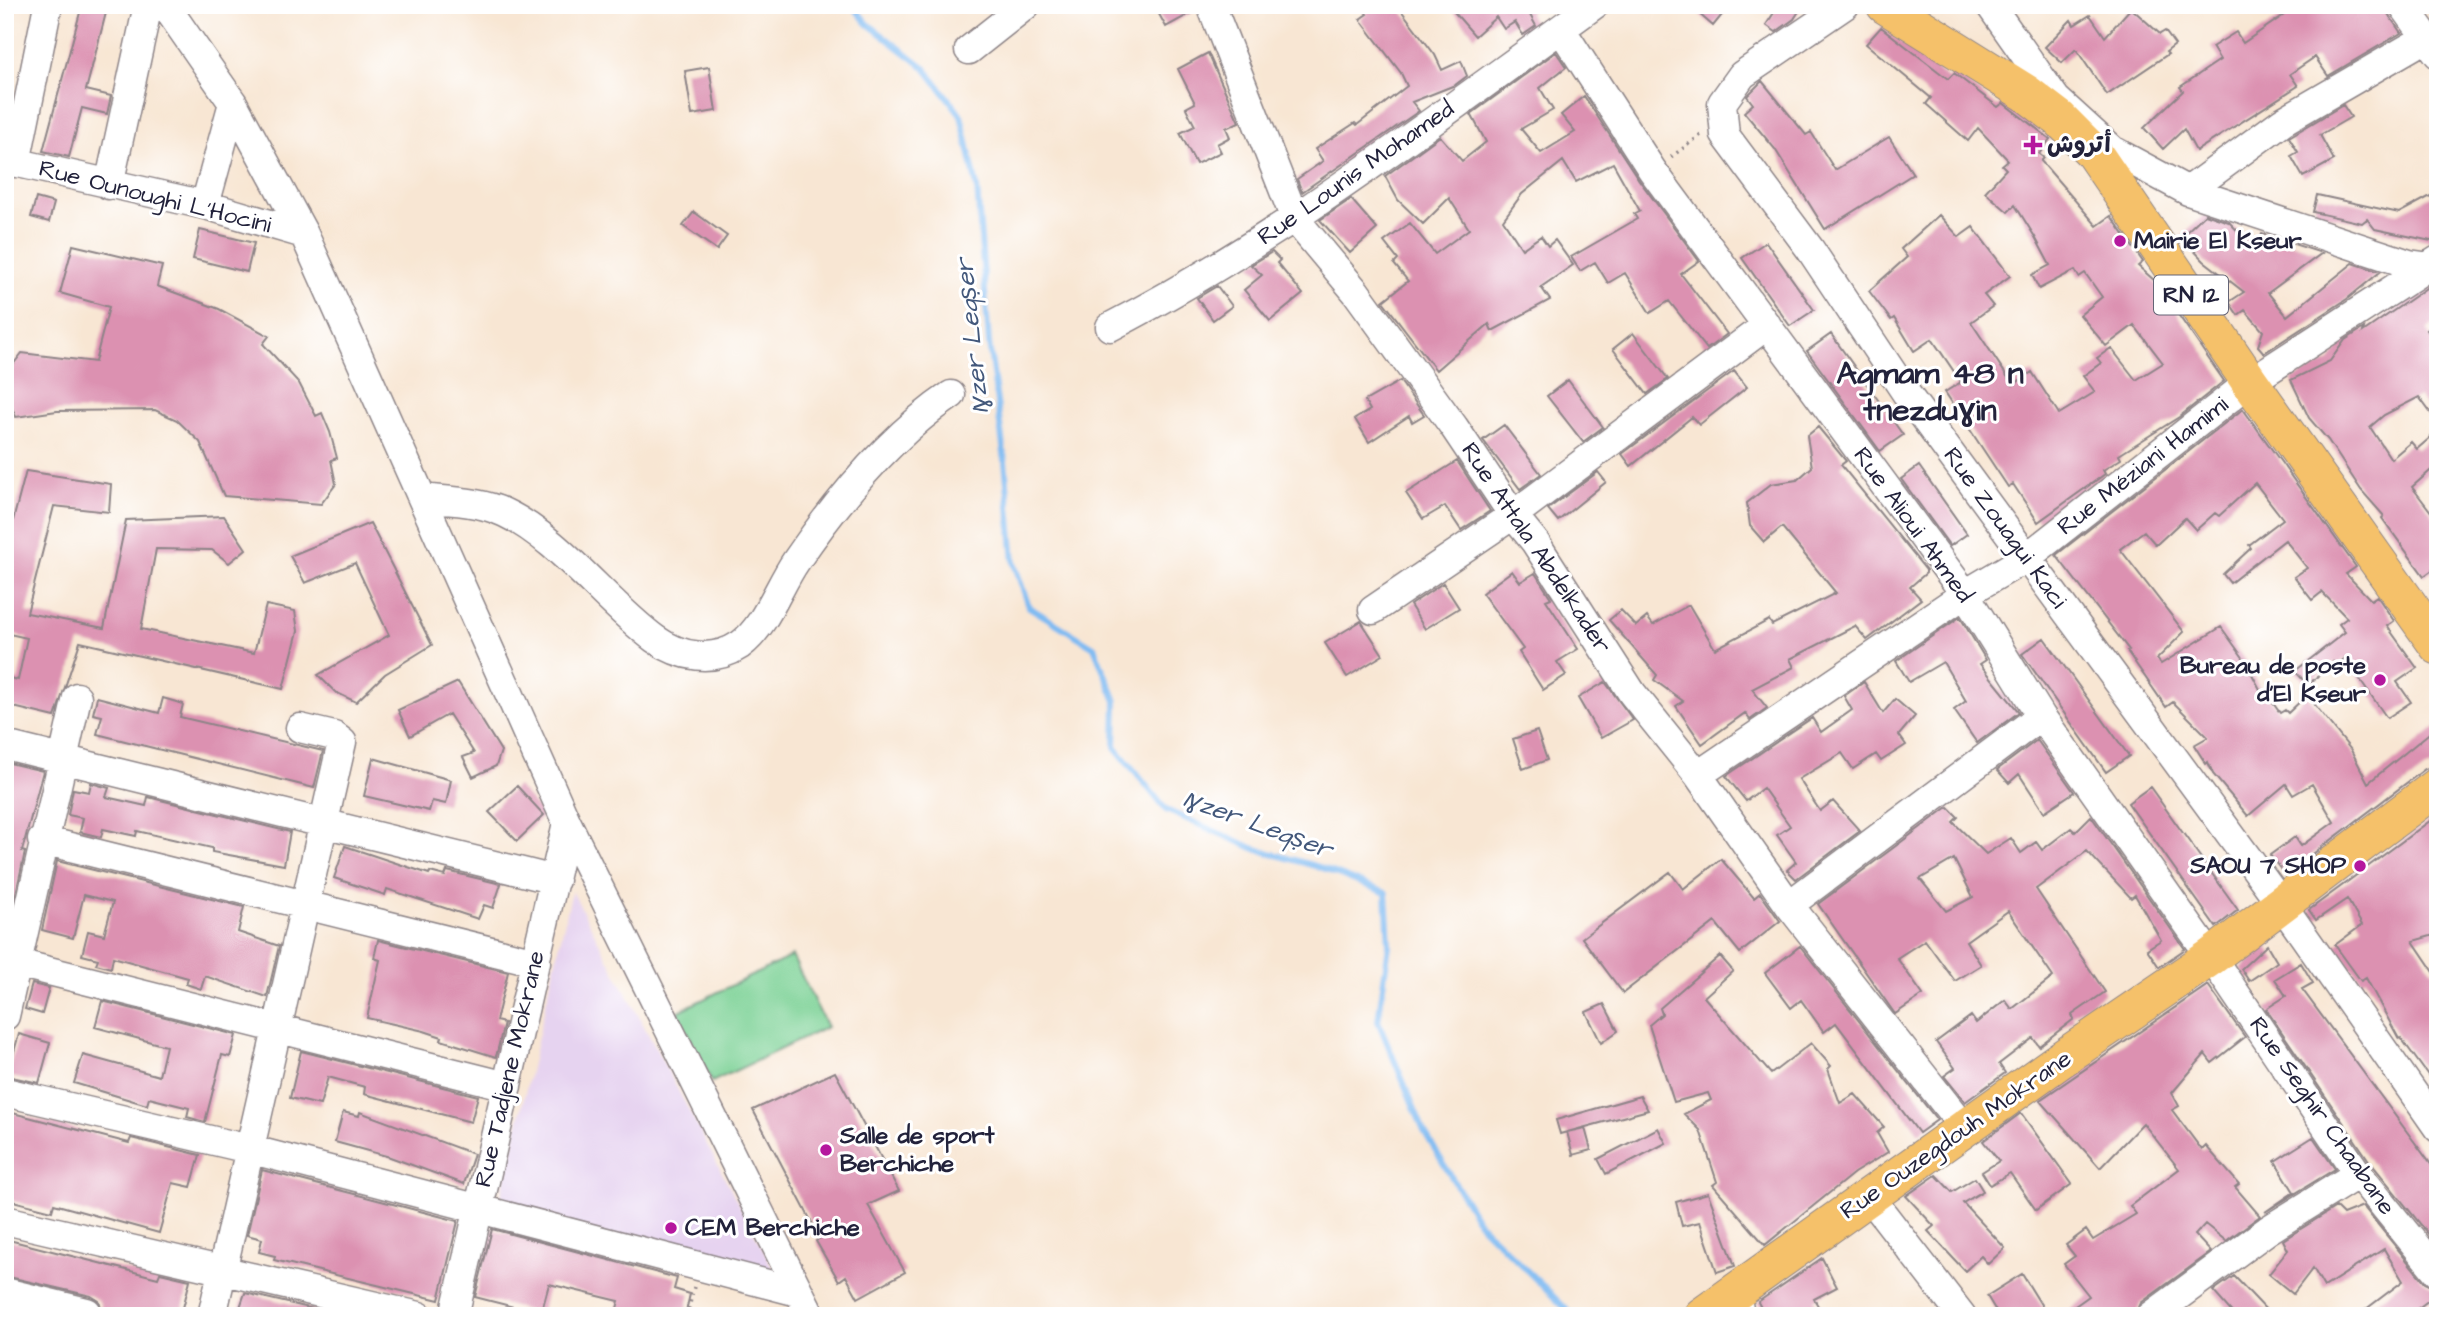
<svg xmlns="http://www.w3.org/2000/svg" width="2443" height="1321" font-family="'Architects Daughter','Playpen Sans Arabic',sans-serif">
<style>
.built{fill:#e6d3f0}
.green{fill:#7bd195;stroke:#4e7a68;stroke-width:2}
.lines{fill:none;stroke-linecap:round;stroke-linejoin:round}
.stream{stroke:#80bbf2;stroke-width:6}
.building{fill:#dc91b1;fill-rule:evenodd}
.minor-casing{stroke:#8d8487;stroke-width:31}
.major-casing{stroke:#8d8487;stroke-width:39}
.path{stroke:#8d8487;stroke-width:3.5;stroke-dasharray:2 5;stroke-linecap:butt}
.minor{stroke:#fff;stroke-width:28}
.major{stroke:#f5c16b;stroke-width:37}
.poi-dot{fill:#b5179e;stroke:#fff;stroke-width:2.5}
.labels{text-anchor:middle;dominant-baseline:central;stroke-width:6;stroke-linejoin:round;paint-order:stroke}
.shield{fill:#fff;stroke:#646476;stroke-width:2}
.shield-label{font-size:23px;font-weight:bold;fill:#22223b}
.poi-label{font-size:24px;font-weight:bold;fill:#22223b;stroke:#fff;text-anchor:start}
.street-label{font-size:24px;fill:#22223b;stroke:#fff}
.water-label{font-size:26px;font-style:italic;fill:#43587b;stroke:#fff}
.district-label{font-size:32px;font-weight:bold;fill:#22223b;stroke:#fff}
</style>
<rect width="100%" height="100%" fill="#fff"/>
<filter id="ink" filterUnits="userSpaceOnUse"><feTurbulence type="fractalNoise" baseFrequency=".0143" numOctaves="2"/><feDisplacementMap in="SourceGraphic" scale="14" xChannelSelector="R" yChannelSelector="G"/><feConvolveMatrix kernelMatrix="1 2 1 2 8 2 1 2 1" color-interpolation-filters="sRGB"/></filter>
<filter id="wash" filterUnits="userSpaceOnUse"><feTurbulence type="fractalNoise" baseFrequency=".00686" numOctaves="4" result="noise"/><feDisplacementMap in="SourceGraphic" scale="28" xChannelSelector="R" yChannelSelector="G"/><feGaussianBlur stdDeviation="1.57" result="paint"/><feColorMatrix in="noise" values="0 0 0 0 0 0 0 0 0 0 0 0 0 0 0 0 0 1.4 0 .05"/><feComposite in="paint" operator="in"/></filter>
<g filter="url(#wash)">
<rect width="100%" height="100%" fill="#f8e6d3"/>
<!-- built -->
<path class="built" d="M572,891l205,385 -279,-66z"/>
<!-- green -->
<path class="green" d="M792,956l35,71 -115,55 -35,-70z"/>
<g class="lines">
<!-- stream -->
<path class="stream" d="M852,5l16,19 56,43 37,48 16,72 12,156 16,118 9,102 15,44 65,40 22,54 -1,46 51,63 87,38 69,20 64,25 3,52 -11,76 46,110 55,92 94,93"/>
</g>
<g id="blocks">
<!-- building -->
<path class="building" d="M82,5h26l-22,85 25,6 -4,18 -25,-6 -13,49 -26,-6z
M1154,5h41v6l-29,16z
M1360,5h37l38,50 7,15 19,-9 6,15 -12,9 -43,17 7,9 -117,81 -5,-13 26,-18 -8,-12 40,-26 2,2 50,-39 -6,-13 -41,-54 7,-5z
M1448,5h93l-12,8 7,13 -13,9 -8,-13 -11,7 -8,-12 -21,19z
M1689,5h41l-17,21z
M1779,5h24l-9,14 -18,13 -10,-7z
M2277,5h105l19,28 -73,43 -13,-19 -25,17 8,12 -102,65 -12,-22 -21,20 -19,-21 39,-37 -3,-4 40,-27 -8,-13 24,-15 7,11 41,-28z
M2131,8l29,26 5,-3 10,14 -9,7 2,2 -61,41 -31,-46 -14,14 -17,-16 26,-27 3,5 16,-10 15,22z
M1881,27l67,52 6,-6 44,34 5,-4 47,36 -11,15 5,4 -3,3 56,65 14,-10 32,46 -5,4 17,15 69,100 -45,36 -60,38 2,4 -18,11 2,4 -67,48 -25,-38 -5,3 -63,-95 16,-10 -29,-43 -18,12 -20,-33 -3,2 -22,-29 38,-34 -6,-8 38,-34 20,22 14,-10 37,49 -26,19 9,11 -22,16 42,63 19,-13 27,42 36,-22 -12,-16 18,-13 -4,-5 14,-10 25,32 27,-17 -29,-38 -28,21 -26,-31 22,-18 -17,-24 -6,4 -4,-7 -36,19 -7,-14 18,-10 -15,-28 -20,-32 -7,7 -23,-20 21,-23 -4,-4 6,-5 -30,-32 -10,13 -42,-37 5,-6 -65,-54z
M1556,52l10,15 -26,21 13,22 -32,19 20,24 34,-21 -14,-17 23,-19 55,84 60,81 -18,13 46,60 -20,15 -38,-48 -19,12 -25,-40 -17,10 -13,-21 -15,9 -9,-14 66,-38 -3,-5 6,-3 -27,-48 -37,19 -13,-21 -41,33 -19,26 19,29 19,-13 7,10 7,-6 18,25 -32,22 9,13 -58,31 -3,-7 -53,46 -53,-69 25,-20 -14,-17 4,-4 -14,-18 26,-19 25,31 34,-25 -20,-31 -26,26 -25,-24 -13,-24 55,-40 22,25 24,-19 -15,-28z
M1208,53l31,69 -13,6 4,9 -13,7 4,8 -25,12 -16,-31 15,-7 -9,-18 9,-5 -17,-34z
M709,67l7,44 -24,4 -7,-44z
M1762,81l44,54 5,-3 24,38 54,-33 24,37 -88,55 -50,-80 -31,-37 9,-8 -6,-8z
M2343,105l8,12 -31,18 14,25 -31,17 -12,-21 7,-4 -9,-15z
M2438,192v46l-7,3 -56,-12 -8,-10 -5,4 -49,-11 4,-17 82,18z
M36,198l18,5 -5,19 -18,-5z
M1351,199l26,30 -27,24 -30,-33z
M694,212l33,24 -10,14 -34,-24z
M2205,214l24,8 28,29 5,-17 60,19 -54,40 19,23 66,-53 27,9 -33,27 -83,54 -6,-7 5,-15 -18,-21 -7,5 -9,-13 15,-10 -40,-31 -23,-24z
M200,230l54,13 -7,29 -54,-13z
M1766,242l48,68 -24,16 -48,-68z
M73,245l89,21 -5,20 62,23 50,27 -6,8 36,39 17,33 6,-3 8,19 7,26 -6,2 5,24 -15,20 -97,-8 -24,-54 -23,-22 -22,-10 -98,1 -41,6 -11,-25v-17l17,-22 73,9 14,-55 -49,-14z
M1272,252l8,8 -3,3 26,31 -33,27 -26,-31 18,-15 -11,-10z
M2432,284h6v37l-11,9 11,15v78l-19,-26 -35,18 -14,12 21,32 20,-17 6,7 21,-18v33l-26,23 26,34v45l-14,10 -42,-58 2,-2 -23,-26 -33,-50 -19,-22 -18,-38 39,-19 15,-21 19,-12 -1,4z
M1217,286l15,20 -19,14 -16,-22z
M1633,333l35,46 -21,15 -34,-45z
M1831,334l72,101 -23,16 -73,-100z
M1734,371l13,16 -48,38 -7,-8 -61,49 -9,-12z
M1568,380l35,47 -20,15 -36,-46z
M1400,381l24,34 -12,7 -3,-6 -40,26 -14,-23 15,-9 -5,-9z
M2243,409l113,158 -10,7 25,26 6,-4 17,25 -7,5 30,42 -20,14 14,20 -24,16 -42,-60 -8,8 -4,-4 -25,23 -13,-14 50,-39 -6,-8 8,-6 -25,-26 -10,8 -18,-23 13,-9 -22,-28 -55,43 -7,-9 28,-26 -2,-3 34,-26 -28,-36 -36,33 -4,-3 -19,17 -11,-12 -29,27 -12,-14 -24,18 64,83 -27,27 4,5 60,-37 23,32 18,34 3,-1 15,21 5,-3 3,3 19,-18 44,55 17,33 70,-57v39l-13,4 -140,106 -15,-20 25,-18 6,9 33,-24 -22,-38 -19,11 -7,-11 -38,32 -35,-42 -5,-12 -2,2 -12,-19 14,-8 -35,-35 -7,5 -39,-56 2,-1 -73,-95z
M1504,425l37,49 -21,15 -37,-49z
M1818,427l28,34 -5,4 85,105v3l-16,14 11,12 -54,41 -12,-14 -65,33 4,8 -42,22 15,19 -17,12 -5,-7 -43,31 -26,-38 7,-5 -29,-21 3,-5 -48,-55 12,-10 15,16 11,-9 6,8 36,-20 26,44 54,-29 3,5 64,-32 -54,-66 -18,15 -14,-16 -3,-23 24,-19 26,-4 15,-13 -5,-31z
M1457,461l33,50 -29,19 -16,-24 -22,13 -17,-26z
M1919,466l48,68 -17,12 -49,-67z
M26,471l85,13 -2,28 -55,-6 -27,107 77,15 22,-108 98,-4 22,33 -17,14 -17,-13 -56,-1 -15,80 113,24 12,-48 29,6 3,20 -15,58 -203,-47 -25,75 -50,-12v-28l13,3 9,-42 -22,-5v-82z
M1598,472l8,10 -48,39 -10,-12z
M370,523l62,122 -47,29 -29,28 -21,-10 -17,-17 71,-40 -34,-72 -50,20 -15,-27z
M1512,571l8,11 15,-9 16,25 -5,2 32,49 -21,13 9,13 -23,15 -24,-38 4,-3 -41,-56z
M1443,583l16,25 -34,21 -15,-24z
M1960,617l26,43 -6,4 39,48 -42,31 -23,-33 12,-9 -23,-39 -34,20 -13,-21z
M1361,621l22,34 -36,22 -22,-34z
M2044,638l85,118 -23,16 -84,-118z
M458,682l43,69 -5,15 -23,11 -10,-20 11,-4 -25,-39 -39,22 -12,-26z
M1605,682l28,38 -32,18 -23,-40z
M1864,682l19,31 12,-14 20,17 -16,19 7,10 -25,16 -5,-7 -23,15 -11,-16 -43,26 21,32 13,-10 27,30 -64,48 -9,-9 9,-8 -19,-27 13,-9 -27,-38 -17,13 -20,-25 86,-58 9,14 31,-22 -8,-14z
M97,697l62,16 4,-15 20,6 -3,13 143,34 -9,37 -217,-54 5,-18 -9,-2z
M1537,731l10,29 -24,9 -10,-30z
M2037,740l37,52 -30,20 -25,-38 -10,9 -12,-13z
M373,758l78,22 -5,24 -14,-3 -3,10 -65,-15z
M5,762l38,9 -21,80 3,1 -14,64 -6,-1z
M91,783l18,5 -3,9 40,9 2,-9 142,35 -6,33 -72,-13v-4l-75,-17 -1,5 -33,-7 -2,8 -21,-5 3,-14 -15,-3 5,-26 16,3z
M517,786l27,29 -27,26 -28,-29z
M2150,787l88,123 -22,17 -88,-124z
M1948,807l10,10 -5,5 33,32 25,-16 10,15 15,-11 6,8 29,-22 4,4 16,-16 94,133 -26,18 -12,-18 14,-9 -26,-45 -4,3 -44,-47 -51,38 69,103 -33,23 2,4 -35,27 -6,-8 -34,26 6,9 -40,29 -21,-26 11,-8 -19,-26 35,-26 5,7 29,-23 7,9 41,-32 -45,-66 -42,30 15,24 -26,16 -30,-41 -28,18 26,37 -28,19 -77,-110zM1954,859l19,38 -27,14 -26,-32z
M2438,815v119l-25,7 25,37v111l-37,-51 -2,1 -33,-61 -5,3 -26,-36 27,-20 -15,-26 -31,21 -7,-10z
M345,846l84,28 1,-2 15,4 2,-5 54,13 -8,24 -9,-3 -6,14 -91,-30 -2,6 -51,-17z
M1721,859l33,39 6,-5 20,28 -40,32 -25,-31 -92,71 -41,-55 88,-66 13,17z
M57,861l187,46 -6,25 41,14 -12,51 -62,-21 -4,13 -15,-5 2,-6 -75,-21 -2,11 -15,-4 2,-5 -16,-4 6,-24 16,4 9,-33 -29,-7 -11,43 -31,-8z
M378,940l130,32 -12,49 8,2 -8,34 -55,-17 1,-3 -18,-6 -57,-13 13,-58 -6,-2z
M2267,945l10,17 -28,19 -8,-12z
M1800,946l137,174 -18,13 -83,-110 -12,9 -23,-32 -10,8 -26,-35z
M1720,956l13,15 -29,26 67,77 40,-31 20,23 -3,3 12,34 15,-9 29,33 -7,6 11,19 -34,21 -89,72 -52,-60 4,-3 -17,-52 -16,-16 27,-14 -3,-7 -34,9 -25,-77 13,-11 -2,-6z
M2301,963l12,20 -11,6 136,185v72l-68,-84 -104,-153 20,-13 -11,-17z
M32,984l17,4 -7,26 -17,-5z
M2208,985l37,52 -33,26 -7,-9 -33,39 7,13 -7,4 30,40 4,-4 33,38 -4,3 25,29 -34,25 -21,-17 -10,11 16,17 -70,51 -6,13h-74l28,-20 -25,-32 11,-8 -9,-11 20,-15 7,10 43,-26 -6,-8 49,-37 -36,-46 -43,45 -60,-68z
M102,1001l134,34 -6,22 -8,-2 -17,67 -18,-5 2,-9 -40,-10 -2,7 -73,-22 9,-28 76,21 7,-30 -71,-19z
M1604,1004l14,27 -17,12 -15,-31z
M19,1034l31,9 -11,40 -32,-7z
M301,1051l177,45 -7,26 -107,-28 1,-7 -37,-10 -8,28 -30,-7z
M835,1072l64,119 -31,14 37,67 -47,26 -12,-22 -7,5 -23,-40 4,-3 -67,-128z
M1640,1096l8,14 -88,24 -4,-14z
M5,1111l124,32 2,-5 69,17 -9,32 -18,-4 -14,50 -105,-29 -2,7 -47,-12z
M343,1112l16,4 1,-4 114,42 -10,30 -74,-27 -55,-15z
M2021,1113l51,71 -36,26 -26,-37 -20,12 -8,-13 17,-11 -16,-20z
M1585,1128l6,22 -18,5 -6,-23z
M1658,1128l8,15 -60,31 -8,-15z
M2313,1137l22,32 -70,43 29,-20 -19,-31z
M262,1170l196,51 -19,79 -165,-40 1,-4 -16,-4 3,-13 -15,-4z
M1936,1175l16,17 23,-14 8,13 -20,12 42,45 -17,16 -7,-8 -16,15 -37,-40 6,-5 -28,-30z
M1708,1193l27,73 -18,6 -17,-50 -18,4 -6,-24z
M2363,1206l62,77 13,6v4l-30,23h-51l46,-35 -19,-32 -60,38 -11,-19 -20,26 -24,-20 19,-24 -5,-10 53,-33 7,7z
M492,1229l185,49 -3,11 16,5 -5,22h-70l4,-15 -70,-17 -8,30 -66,-17z
M5,1239l153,39 2,-5 30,7 -9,36h-78l-4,-15 -8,-5 -86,-20z
M1822,1258l15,29 -23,12 10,17h-59l-7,-14z
M2022,1274l26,42h-49l-12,-20z
M2234,1276l38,40h-37l-22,-25z
M245,1293l90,21v2h-98z"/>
</g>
</g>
<g filter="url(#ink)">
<use href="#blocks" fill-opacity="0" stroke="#8d8487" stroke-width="2"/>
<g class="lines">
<!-- minor casing -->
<g class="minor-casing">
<path id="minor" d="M165,5l68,98 71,131 263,589 244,493
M1211,5l84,214 61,73 98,135 59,88 22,27 97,151 66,82 91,130 176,224
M1594,5l-33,24 91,141 313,424 76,122 170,241 147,217 80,99
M1845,5l-103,70 -20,28 3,32 85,114 98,147 372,506 158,226
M1990,5l66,94 56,51 76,41 221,73 29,4
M2403,5l35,49
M969,50l57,-45
M5,160l200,45 99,29
M16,163l32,-158
M109,185l39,-180
M2188,191l95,-70 143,-83
M205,205l28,-102
M1110,327c167,-86 315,-201 467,-310
M422,498c27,3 58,3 83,15 55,26 100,89 150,126 25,18 58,24 85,6 26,-19 38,-58 56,-84 41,-60 94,-125 155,-166
M1373,610l140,-95 254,-190
M5,745l550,135
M1698,775l267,-181 61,-36 224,-176 188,-122
M42,840l494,122
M1789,905l252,-189
M5,960l502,126
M5,1016l72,-319
M5,1092l244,57 549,143
M1869,1196l93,120
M5,1220l414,96
M1736,1291l4,25
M5,1292l82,20 -1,4
M212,1316l130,-574 -8,-6 -34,-8
M454,1316l113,-493
M2151,1316l117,-86 90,-56"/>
</g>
<!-- major casing -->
<g class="major-casing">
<path id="major" d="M1885,5l141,88 34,26 33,33 157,230 188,264
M1702,1316l358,-256 151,-103 227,-171"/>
</g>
<!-- path -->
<path class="path" d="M1671,157l30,-22
M687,1316l7,-29"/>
<!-- minor -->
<use href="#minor" class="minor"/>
<!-- major -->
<use href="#major" class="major"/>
</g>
</g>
<!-- markers -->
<g class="poi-dot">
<path d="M2029.5 134.5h7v7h7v7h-7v7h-7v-7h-7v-7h7z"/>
<circle cx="2120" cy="241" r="7"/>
<circle cx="2380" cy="680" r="7"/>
<circle cx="2360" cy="866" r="7"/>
<circle cx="826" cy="1150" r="7"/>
<circle cx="671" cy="1228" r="7"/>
</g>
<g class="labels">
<!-- shield labels -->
<rect class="shield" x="2154" y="275.5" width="74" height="39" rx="5"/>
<g class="shield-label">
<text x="2191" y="295">RN 12</text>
</g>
<!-- poi labels -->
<g class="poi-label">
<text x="2047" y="145">أتروش</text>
<text x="2134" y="241">Mairie El Kseur</text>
<text x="2366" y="666" text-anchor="end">Bureau de poste<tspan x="2366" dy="28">d'El Kseur</tspan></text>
<text x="2346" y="866" text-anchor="end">SAOU 7 SHOP</text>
<text x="840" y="1136">Salle de sport<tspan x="840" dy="28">Berchiche</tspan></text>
<text x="685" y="1228">CEM Berchiche</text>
</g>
<!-- street labels -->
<g class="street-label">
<text transform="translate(1356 173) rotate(-35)">Rue Lounis Mohamed</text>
<text transform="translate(155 197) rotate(14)">Rue Ounoughi L'Hocini</text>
<text transform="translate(2143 466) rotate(-38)">Rue Méziani Hamimi</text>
<text transform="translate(1913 525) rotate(54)">Rue Alioui Ahmed</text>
<text transform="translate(2005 528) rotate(54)">Rue Zouagui Kaci</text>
<text transform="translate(1536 548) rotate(56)">Rue Attala Abdelkader</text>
<text transform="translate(510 1069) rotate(-77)">Rue Tadjene Mokrane</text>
<text transform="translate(2322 1116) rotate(55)">Rue Seghir Chaabane</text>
<text transform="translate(1956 1135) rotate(-35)">Rue Ouzegdouh Mokrane</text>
</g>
<!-- water labels -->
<g class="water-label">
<text transform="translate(972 336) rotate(-96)">Iɣzer Leqṣer</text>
<text transform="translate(1258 824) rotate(20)">Iɣzer Leqṣer</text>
</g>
<!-- district labels -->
<g class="district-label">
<text x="1930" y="373">Agmam 48 n<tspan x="1930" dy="37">tnezduɣin</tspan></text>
</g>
</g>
<!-- margin -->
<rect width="2443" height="1321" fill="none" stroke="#fff" stroke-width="28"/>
</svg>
